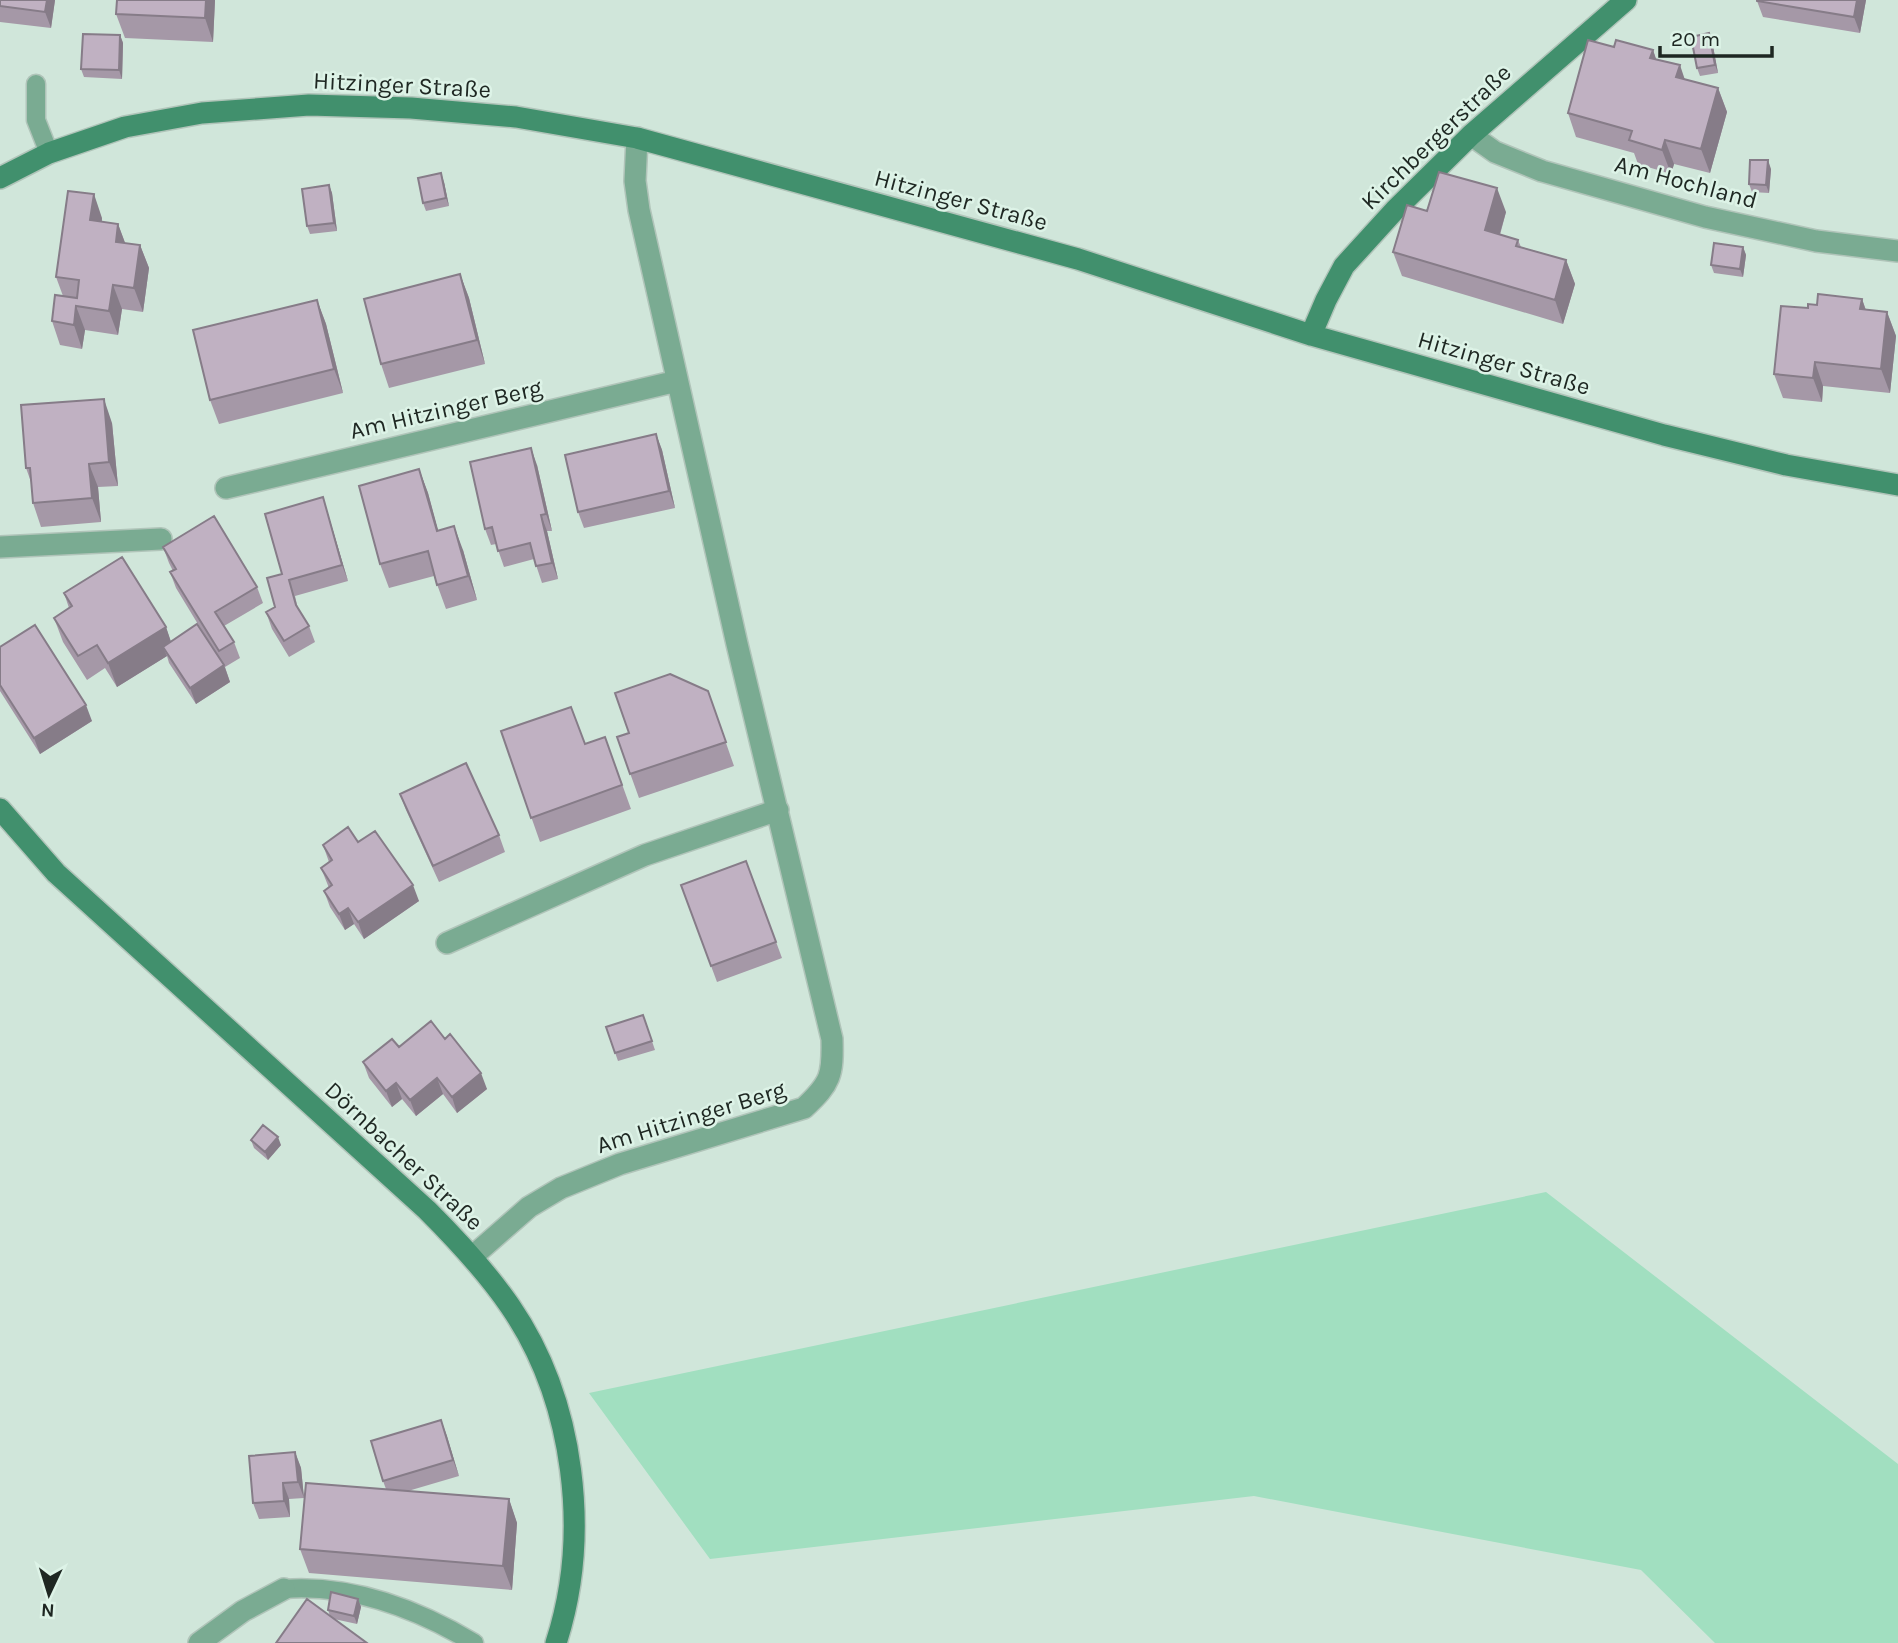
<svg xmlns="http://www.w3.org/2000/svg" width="1898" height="1643" font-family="Karla,sans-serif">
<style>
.green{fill:#a1dfc0}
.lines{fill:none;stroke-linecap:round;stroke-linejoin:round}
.lane-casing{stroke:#b0c4b9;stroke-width:21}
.street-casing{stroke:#b0c4b9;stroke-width:24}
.secondary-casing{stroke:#b0c4b9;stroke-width:24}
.lane{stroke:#7aab92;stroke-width:18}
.street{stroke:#7aab92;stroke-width:21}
.secondary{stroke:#41906d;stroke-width:21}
.wall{fill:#a598a7}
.shaded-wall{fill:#867c88}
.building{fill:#c0b1c2;stroke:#867c88;stroke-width:2}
.labels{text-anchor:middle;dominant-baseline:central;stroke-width:5;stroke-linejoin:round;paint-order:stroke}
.street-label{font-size:24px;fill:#1e2722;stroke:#ddf3e7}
</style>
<rect width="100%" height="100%" fill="#d0e6da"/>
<!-- green -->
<path class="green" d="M1546,1192l352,272v179h-183l-74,-73 -387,-74 -544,63 -121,-166z"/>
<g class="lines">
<!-- lane casing -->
<g class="lane-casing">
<path id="lane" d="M36,84v36l13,33
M284,1589c67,-5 133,20 190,54"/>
</g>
<!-- street casing -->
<g class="street-casing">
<path id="street" d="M1471,135l24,17 47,19 163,46 111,24 82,10
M226,488l451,-107
M0,547l161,-8
M447,943l198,-88 133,-45
M473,1256l56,-49 32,-19 59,-24 184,-56c27,-25 29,-33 28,-69l-95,-395 -98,-434 -4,-29 2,-43
M199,1643l44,-32 41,-22"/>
</g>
<!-- secondary casing -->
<g class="secondary-casing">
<path id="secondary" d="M0,178l49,-25 76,-26 77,-14 107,-8 102,3 105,9 121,21 441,121 233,76 353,100 122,30 112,20
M1311,335l15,-35 18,-34 51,-56 76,-75 155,-135
M0,809l56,64 371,337c30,30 59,61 83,96 65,95 81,229 46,337"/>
</g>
<!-- lane -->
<use href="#lane" class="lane"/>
<!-- street -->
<use href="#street" class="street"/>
<!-- secondary -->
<use href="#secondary" class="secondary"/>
</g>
<!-- wall -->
<path class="wall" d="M0,0h55l-4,28 -51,-6z
M215,0l-2,42 -88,-4 -9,-24z
M1866,0l-6,33 -97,-16 -6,-16z
M1709,33l3,8 6,32 -18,3 -3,-8z
M120,35l3,8 -1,36 -38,-2 -3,-8z
M1614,47l39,3 3,9 29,20 33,9 9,24 -17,61 -36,-9 -3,10 -33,-10 -4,-11 -58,-16 -8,-24z
M1771,169l-2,24 -17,-1 -3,-8z
M444,182l5,24 -23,5 -3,-8z
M329,185l3,8 5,38 -27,3 -3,-8z
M1427,211l79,1 -6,23 18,5 3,7 45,13 9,24 -12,40 -161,-48 -9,-24z
M102,218v4l16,2 7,19 15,2 9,23 -6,44 -21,-3 -4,26 -33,-5 -3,19 -22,-4 -8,-24 11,-25 -7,-19z
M1743,247l3,8 -3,22 -29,-4 -3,-8z
M460,274l9,24 16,66 -96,24 -8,-24z
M1862,299l4,11 21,2 9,24 -6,57 -67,-7 -1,16 -39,-4 -9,-24 34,-66 9,-3z
M317,300l9,24 17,69 -124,31 -9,-24z
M112,423l6,63 -20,1 3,35 -60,5 -8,-24 -2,-21 -5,-14z
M656,434l6,16 13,58 -91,20 -6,-16z
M537,465l15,66h-5l11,48 -16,4 -8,-24 -30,8 -8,-23 -5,1 -6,-16z
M419,469l9,24 10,38 25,19 14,50 -31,9 -12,-33 -45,12 -9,-24z
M323,497l5,17 20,67 -53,15 3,13 11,17 6,16 -26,15 -17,-28 -6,-17 9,-5 7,-33z
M163,547l94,40 6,16 -39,23 10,16 6,16 -15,9 5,15 -34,22 -27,-41 -2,-7 -50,31 -12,-19 -18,12 -24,-38 -9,-24 15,-10 -5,-15 102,34 5,15 39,2 -34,-56 -6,-16 3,-1 -4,-8z
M0,647l92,74 -52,33 -40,-63z
M708,691l26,75 -95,32 -22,-61 12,-4z
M501,731l84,13 20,-7 26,72 -91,33z
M400,794l99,41 6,17 -66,30 -33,-72z
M358,842l61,59 -55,38 -10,-15 -9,6 -15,-23 -6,-16 5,-3 -8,-20 8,-6 -6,-17z
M746,861l36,97 -65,24 -36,-97z
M643,1015l12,35 -37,11 -12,-34z
M445,1039l42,50 -30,24 -14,-19 -27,22 -14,-17 -10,8 -23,-29 -6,-16 36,-15z
M251,1140l30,5 -13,15 -14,-12z
M441,1420l18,56 -51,15 101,8 8,24 -5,67 -203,-17 -9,-24 86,-60 -3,-8z
M295,1452l6,16 3,30 -15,1 1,18 -31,2 -6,-16z
M358,1599l3,8 -4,17 -23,-5 -4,-3 -2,-6z"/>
<!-- shaded-wall -->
<path class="shaded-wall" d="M47,0h8l-4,28 -6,-16z
M206,0h9l-2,42 -8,-24z
M1857,0h9l-6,33 -6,-16z
M1709,33l3,8 6,32 -3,-8z
M120,35l3,8 -1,36 -3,-9z
M1653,50l8,24 -11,-16z
M1680,65l8,24 -12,-12z
M1718,88l9,24 -17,61 -9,-24z
M1665,140l9,24 -3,10 -9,-24z
M1768,160l3,9 -2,24 -3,-8z
M441,173l3,9 5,24 -3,-8z
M329,185l3,8 5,38 -3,-8z
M1497,188l9,24 -12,42 -9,-24z
M94,194l8,24 -3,26 -9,-24z
M118,224l9,24 -11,-6z
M140,245l9,23 -6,44 -9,-24z
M1743,247l3,8 -3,22 -3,-8z
M1566,260l9,24 -12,40 -8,-24z
M460,274l9,24 16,66 -8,-24z
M113,285l9,24 -4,26 -9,-24z
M1862,299l8,24 -10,-14z
M317,300l9,24 17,69 -9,-24z
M76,306l9,24 -3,19 -8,-24z
M1887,312l9,24 -6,57 -9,-24z
M1815,362l8,24 -1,16 -9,-24z
M104,399l8,24 6,63 -9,-24z
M656,434l6,16 13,58 -6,-17z
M531,448l6,17 15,66 -6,-17z
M89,464l9,23 3,35 -9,-24z
M419,469l9,24 17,62 -8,-24z
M323,497l5,17 20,67 -6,-16z
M541,515l6,16 11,48 -6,-16z
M454,526l9,24 14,50 -9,-24z
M166,627l8,24 -11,-4 4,9 -50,31 -9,-24z
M224,665l6,17 -34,22 -6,-16z
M86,705l6,16 -52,33 -6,-16z
M413,885l6,16 -55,38 -6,-17z
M348,908l6,16 -9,6 -6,-16z
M481,1073l6,16 -30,24 -5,-16z
M437,1078l6,16 -27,22 -6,-16z
M396,1083l6,16 -10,8 -6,-16z
M278,1137l3,8 -13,15 -3,-8z
M441,1420l6,16 12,40 -6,-16z
M295,1452l6,16 3,30 -6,-16z
M283,1483l6,16 1,18 -6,-16z
M509,1499l8,24 -5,67 -9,-24z
M358,1599l3,8 -4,17 -3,-8z"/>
<!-- building -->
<path class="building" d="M0,0h47l-2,12 -45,-6z
M117,0h89l-1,18 -89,-4z
M1757,0h100l-3,17 -97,-16z
M1709,33l6,32 -18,3 -6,-31z
M83,34l37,1 -1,35 -38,-1z
M1588,40l26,7 2,-7 37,10 -3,8 30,7 -4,12 42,11 -17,61 -36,-9 -3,10 -33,-10 3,-9 -64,-18z
M1750,160h18l-2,25 -17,-1z
M1439,172l58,16 -12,42 33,10 -2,6 50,14 -11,40 -162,-48 14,-47 20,6z
M441,173l5,25 -23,5 -5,-25z
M329,185l5,38 -27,3 -5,-37z
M68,191l26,3 -4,26 28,4 -2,18 24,3 -6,43 -21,-3 -4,26 -33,-5 -2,19 -22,-4 3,-26 22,3 2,-18 -23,-3z
M1714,243l29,4 -3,22 -29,-4z
M460,274l17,66 -96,24 -17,-65z
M1818,294l44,5 -2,10 27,3 -6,57 -66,-7 -2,16 -39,-4 7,-68 27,2v-4l9,1z
M317,300l17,69 -124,31 -17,-70z
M104,399l5,63 -20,2 3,34 -59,5 -3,-35h-4l-5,-63z
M656,434l13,57 -91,21 -13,-57z
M531,448l15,66 -5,1 11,48 -16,3 -6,-23 -32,8 -6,-24 -7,2 -15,-67z
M419,469l18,62 17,-5 14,50 -31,9 -9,-34 -48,13 -21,-78z
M323,497l19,68 -53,15 7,25 13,21 -25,15 -18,-29 9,-5 -8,-29 15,-4 -17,-60z
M214,516l43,71 -42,25 19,30 -15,9 -49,-79 6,-3 -13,-22z
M122,557l44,70 -58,36 -11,-18 -19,11 -24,-38 18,-12 -8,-13z
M197,624l27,41 -34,23 -27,-41z
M35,625l51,80 -52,33 -34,-53v-38z
M670,674l38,17 18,51 -96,32 -13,-37 12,-4 -14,-40z
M571,707l14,37 20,-7 17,48 -91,33 -30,-87z
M466,763l33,72 -66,31 -33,-72z
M348,827l10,15 17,-11 38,54 -55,37 -10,-14 -9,6 -15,-23 8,-6 -11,-17 11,-8 -9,-15z
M746,861l30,81 -65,24 -30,-81z
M643,1015l9,26 -37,12 -9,-26z
M431,1021l14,18 5,-5 31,39 -29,24 -15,-19 -27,22 -14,-17 -10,8 -23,-29 29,-23 7,8z
M263,1125l15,12 -13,15 -14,-12z
M441,1420l12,40 -70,21 -12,-40z
M295,1452l3,30 -15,1 1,18 -31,2 -4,-47z
M306,1483l203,16 -6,67 -203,-17z
M331,1592l27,7 -4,17 -26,-6z
M307,1599l60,44h-91z"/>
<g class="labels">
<!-- street labels -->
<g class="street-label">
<text transform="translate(402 85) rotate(3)">Hitzinger Straße</text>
<text transform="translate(1436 137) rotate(-44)">Kirchbergerstraße</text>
<text transform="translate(1686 182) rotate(15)">Am Hochland</text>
<text transform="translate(961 200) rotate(15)">Hitzinger Straße</text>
<text transform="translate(1504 363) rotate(16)">Hitzinger Straße</text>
<text transform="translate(446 409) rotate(-13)">Am Hitzinger Berg</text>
<text transform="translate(691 1117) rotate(-17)">Am Hitzinger Berg</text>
<text transform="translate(404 1156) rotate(43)">Dörnbacher Straße</text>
</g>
</g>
<!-- north arrow -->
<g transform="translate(49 1594) rotate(184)" stroke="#ddf3e7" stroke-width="5" paint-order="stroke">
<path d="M0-5L12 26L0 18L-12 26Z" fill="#1e2722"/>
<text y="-10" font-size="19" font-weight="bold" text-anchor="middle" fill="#1e2722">N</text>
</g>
<!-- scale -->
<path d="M1660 46v10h112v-10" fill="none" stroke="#1e2722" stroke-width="3.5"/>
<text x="1671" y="46" font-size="21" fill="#1e2722" stroke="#ddf3e7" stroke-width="5" paint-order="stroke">20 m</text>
</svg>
